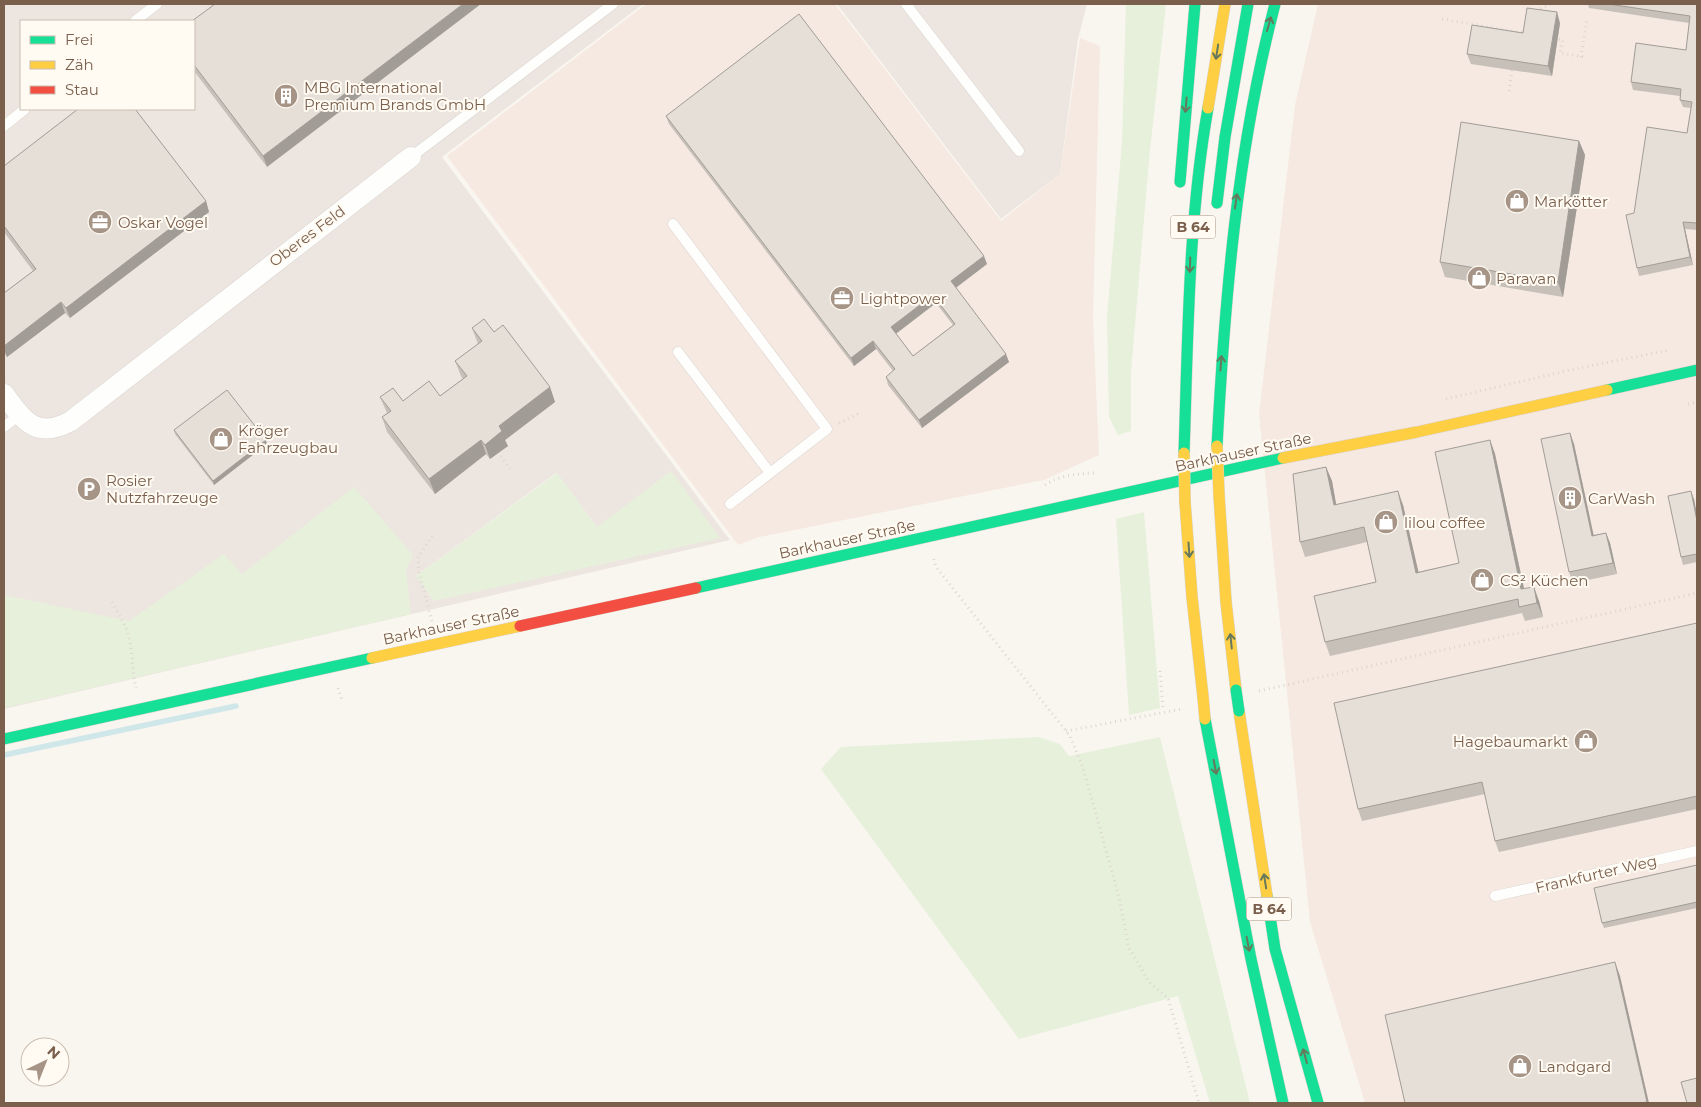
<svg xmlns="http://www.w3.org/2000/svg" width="1701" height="1107" font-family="Montserrat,sans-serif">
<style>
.commercial{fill:#f6e9e1}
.industrial{fill:#ede6e0;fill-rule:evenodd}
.green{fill:#e6f0db}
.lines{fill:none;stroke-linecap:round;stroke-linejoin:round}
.stream{stroke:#d0e7ea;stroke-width:5.5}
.lane-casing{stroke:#d9d3ce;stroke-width:11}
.street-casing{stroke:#d9d3ce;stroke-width:21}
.fast-casing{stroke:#d8d2ca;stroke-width:12}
.slow-casing{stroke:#d8d2ca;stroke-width:12}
.jam-casing{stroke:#d8d2ca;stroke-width:12}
.path{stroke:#dcd6d0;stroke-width:3;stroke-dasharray:1 4;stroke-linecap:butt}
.lane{stroke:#fefefd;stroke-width:10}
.street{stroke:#fefefd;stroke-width:20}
.fast{stroke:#16e098;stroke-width:11}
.slow{stroke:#ffcf43;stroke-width:11}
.jam{stroke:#f24e42;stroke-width:11}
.fast-bridge-casing{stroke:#dad2cc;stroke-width:12;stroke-linecap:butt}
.slow-bridge-casing{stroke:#dad2cc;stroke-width:12;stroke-linecap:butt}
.fast-bridge{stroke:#16e098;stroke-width:11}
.slow-bridge{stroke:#ffcf43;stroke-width:11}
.wall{fill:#c6c0b9;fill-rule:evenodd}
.shaded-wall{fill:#a19c96}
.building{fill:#e6dfd7;stroke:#a19c96;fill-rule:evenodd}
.oneway{stroke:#66795c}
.labels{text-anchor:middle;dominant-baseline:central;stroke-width:4;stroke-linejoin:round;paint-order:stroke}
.shield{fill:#fffbf3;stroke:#a28e7f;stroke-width:1}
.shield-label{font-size:14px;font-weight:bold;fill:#7a5f4d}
.poi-label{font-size:15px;fill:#7a5f4d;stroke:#fffbf3;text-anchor:start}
.street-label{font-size:15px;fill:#7a5f4d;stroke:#fffbf3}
</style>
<rect width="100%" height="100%" fill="#f9f6f0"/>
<!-- commercial -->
<path class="commercial" d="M646,4h189l166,217 59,-47 20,-136 20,8 -7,272 6,137 -55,25 -285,57 -21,8 -291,-389z
M1318,4h379v1099h-332l-55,-181 -51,-508 36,-309z"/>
<!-- industrial -->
<path class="industrial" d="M4,4h639l-201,153 288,383 -726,169zM21,21h173v88h-173zM556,473l41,54 -181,49z
M837,4h250l-9,35 -18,135 -59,45z"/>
<!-- green -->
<path class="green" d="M1126,4h40l-17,156 -18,212v59l-13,4 -9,-18 -2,-100 15,-175z
M671,471l49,67 -286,63 -18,-25 141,-103 40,54z
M354,487l59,68 -7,15 5,44 -407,94v-113l125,26 95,-67 18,20z
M1144,512l16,196 -31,7 -13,-196z
M1039,737l21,7 9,12 91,-19 90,366h-40l-32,-107 -159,43 -198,-270 20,-22z"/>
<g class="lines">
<!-- stream -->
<path class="stream" d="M4,755l232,-49"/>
<!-- lane casing -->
<g class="lane-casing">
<path id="lane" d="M906,4l113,147
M135,21l22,-17
M4,126l21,-17
M411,157l202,-153
M673,224l154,205 -97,75
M678,352l92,121
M4,427l15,-12
M1495,896l202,-45"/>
</g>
<!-- street casing -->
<g class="street-casing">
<path id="street" d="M4,394c20,27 32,46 67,27l340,-264"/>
</g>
<!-- fast casing -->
<g class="fast-casing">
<path id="fast" d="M1180,182l15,-178
M1217,203l8,-66 23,-133
M1607,390l90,-20
M1217,446c8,-150 20,-296 58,-442
M1184,453c4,-115 4,-231 24,-345
M696,588l587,-130
M1205,719l46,240 32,144
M4,739l368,-81
M1267,896l8,53 43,154"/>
</g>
<!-- slow casing -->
<g class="slow-casing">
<path id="slow" d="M1208,108l17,-104
M1283,458l134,-26 190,-42
M1219,495l7,107 10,88
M1185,502l7,95 11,100
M372,658l148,-32
M1239,711l28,185"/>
</g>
<!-- jam casing -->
<g class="jam-casing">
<path id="jam" d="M520,626l176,-38"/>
</g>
<!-- path -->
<path class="path" d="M1536,11l15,-7
M1442,19l83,14
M1554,38l9,2 -3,13 24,4
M1581,57l6,-38
M1509,91l3,-21
M1446,399l133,-31 91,-18
M1688,404l9,-2
M839,423l19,-9
M501,456l11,16
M1045,485c15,-10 31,-11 49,-12
M432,536l-14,22 1,15 13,49
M934,559l2,8 134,169 13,32 7,25 29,104 10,51 20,34 19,16 31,105
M112,602c7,13 15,25 18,39 3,16 2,31 6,47
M1160,671l3,37
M338,688l4,12
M1259,691l438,-98
M1066,731l116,-22"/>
<!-- lane -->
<use href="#lane" class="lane"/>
<!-- street -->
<use href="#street" class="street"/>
<!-- fast -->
<use href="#fast" class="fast"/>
<!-- slow -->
<use href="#slow" class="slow"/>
<!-- jam -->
<use href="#jam" class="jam"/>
<!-- fast-bridge casing -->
<g class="fast-bridge-casing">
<path id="fast-bridge" d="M1236,690l3,21"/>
</g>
<!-- slow-bridge casing -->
<g class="slow-bridge-casing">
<path id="slow-bridge" d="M1217,446l2,49
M1184,453l1,49
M1203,697l2,22"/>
</g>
<!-- fast-bridge -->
<use href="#fast-bridge" class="fast-bridge"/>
<!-- slow-bridge -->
<use href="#slow-bridge" class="slow-bridge"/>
</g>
<!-- wall -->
<path class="wall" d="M215,4l52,163 -73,-96v-50z
M1588,4h109v226l-12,-1 8,36 -54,11 -2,-8 -3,-55 53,-80 4,-25 -8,-1 -3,-7v-4l-47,-6 -2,-8 55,-32 3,-27 -100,-15z
M1560,23l-8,53 -81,-12 -4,-10 56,-21z
M666,116l321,148 -31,24 53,74 -87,66 -34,-43 -2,-8 7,-6 -17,-22 -22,17 -185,-242zM936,303l17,22 -40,31 -17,-22z
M1579,141l6,14 -22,142 -118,-20 -5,-15z
M4,166l202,35 3,11 -139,106 -5,-5 -58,44 -3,-4v-60l29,-22 -29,-39z
M472,328l22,4 56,55 5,15 -50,38 3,6 -18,13 -4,-5 -51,40 -48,-62 -5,-15 5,-4 -7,-16 23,4 37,-5 23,-17 -2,-3 -6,-15 23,-17z
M174,430l93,14 -53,41 -39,-51z
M1570,433l4,11 19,91 13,-2 4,10 7,31 -44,9 -4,-11z
M1490,440l5,14 29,134 15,13 4,16 -18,4 -3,-8 -192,43 -5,-14 51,-60 -9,-40 -62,15 -5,-15 26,-75 6,14 4,24h67l15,67 41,-9z
M1694,499l3,16v47l-14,3 -2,-8z
M1697,623v186l-198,43 -4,-11 -10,-47 -123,27 -4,-12z
M1697,865v43l-93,20 -2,-5z"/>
<!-- shaded-wall -->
<path class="shaded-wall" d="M463,4h18l-214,163 -4,-11z
M1557,12l3,11 -8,53 -4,-10z
M1579,141l6,14 -22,142 -5,-15z
M206,201l3,11 -139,106 -4,-10z
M1683,222l2,7 8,36 -3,-8z
M984,256l3,8 -33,25 -3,-8z
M933,295l3,8 -42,32 -3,-8z
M61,302l4,11 -58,44 -3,-8v-3z
M873,341l3,8 -22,17 -3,-8z
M1006,354l3,8 -87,66 -3,-8z
M550,387l5,15 -50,38 3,6 -18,13 -5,-14 14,-19z
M1570,433l4,11 22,102 -4,-10z
M266,440l1,4 -53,41 -1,-4z
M481,440l5,14 -51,40 -6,-15z
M1490,440l5,14 32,149 -6,-14z
M1326,467l6,14 7,39 -5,-15z
M1398,491l5,14 19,82 -6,-14z
M1691,491l3,8 3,16v6z
M1606,533l4,10 7,31 -4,-11z
M1534,587l5,14 4,16 -6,-14z
M1615,962l5,14 29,127h-1l-1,-1z"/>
<!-- building -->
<path class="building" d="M215,4h248l-200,152 -69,-91v-44h-2z
M1608,4h89v219l-14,-1 7,35 -53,11 -11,-53 8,-2 13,-86 40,6 5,-31 -12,-2 1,-11 -50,-7 5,-39 50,7 4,-34z
M1527,8l30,4 -9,54 -81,-12 5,-29 51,8z
M799,14l185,242 -33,25 55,73 -87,66 -33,-43 9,-8 -22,-28 -22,17 -185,-242zM933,295l22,29 -42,32 -22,-29z
M78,109h57l71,92 -140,107 -5,-6 -57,44v-53l32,-24 -32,-43v-60z
M1461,122l118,19 -21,141 -118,-20z
M484,319l10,13 9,-7 47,62 -51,39 3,5 -17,14 -4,-5 -52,39 -47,-62 9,-6 -11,-14 13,-9 10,13 26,-20 11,15 27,-20 -12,-15 27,-20 -10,-13z
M227,390l39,50 -53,41 -39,-51z
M1570,433l22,103 14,-3 7,30 -44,9 -28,-133z
M1490,440l31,149 13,-2 3,16 -18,4 -1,-8 -193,43 -11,-46 62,-14 -12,-55 -64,15 -7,-68 33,-7 8,38 64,-14 18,82 43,-10 -24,-111z
M1691,491l6,30v33l-16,3 -13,-61z
M1697,623v173l-202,45 -13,-59 -124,27 -24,-106z
M1697,865v37l-95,21 -8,-35z
M1615,962l32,140 -7,1h-235l-20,-88z
M1697,1078v25h-10l-6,-21z"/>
<!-- one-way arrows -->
<defs><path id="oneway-shaft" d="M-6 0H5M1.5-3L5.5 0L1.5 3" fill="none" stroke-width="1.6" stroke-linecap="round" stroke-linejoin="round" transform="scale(1.25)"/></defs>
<g class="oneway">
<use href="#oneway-shaft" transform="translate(1269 24) rotate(-74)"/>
<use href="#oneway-shaft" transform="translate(1217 52) rotate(99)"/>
<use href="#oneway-shaft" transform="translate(1186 105) rotate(95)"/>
<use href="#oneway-shaft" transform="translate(1236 201) rotate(-82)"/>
<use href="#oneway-shaft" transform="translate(1190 265) rotate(92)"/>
<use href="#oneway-shaft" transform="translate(1221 363) rotate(-86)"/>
<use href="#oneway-shaft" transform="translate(1189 550) rotate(86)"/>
<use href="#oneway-shaft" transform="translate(1231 641) rotate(-96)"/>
<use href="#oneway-shaft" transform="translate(1215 767) rotate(79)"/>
<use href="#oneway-shaft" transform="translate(1265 881) rotate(-99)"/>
<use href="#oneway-shaft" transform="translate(1248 944) rotate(79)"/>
<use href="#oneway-shaft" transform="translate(1305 1056) rotate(-105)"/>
</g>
<!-- icons -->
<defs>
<g id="building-disc" transform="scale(1.25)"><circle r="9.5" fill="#a69486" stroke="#fffbf3"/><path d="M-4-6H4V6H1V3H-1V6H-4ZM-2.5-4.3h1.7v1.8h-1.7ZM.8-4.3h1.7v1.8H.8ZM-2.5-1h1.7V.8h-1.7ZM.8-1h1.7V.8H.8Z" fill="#fff"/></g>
<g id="shop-disc" transform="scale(1.25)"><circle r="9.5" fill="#a69486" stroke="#fffbf3"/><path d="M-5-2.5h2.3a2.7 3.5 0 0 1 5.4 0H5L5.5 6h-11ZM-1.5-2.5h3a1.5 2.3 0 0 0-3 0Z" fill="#fff"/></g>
<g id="office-disc" transform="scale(1.25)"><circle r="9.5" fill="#a69486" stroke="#fffbf3"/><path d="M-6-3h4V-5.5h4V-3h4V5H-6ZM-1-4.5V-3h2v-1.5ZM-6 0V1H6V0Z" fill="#fff"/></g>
<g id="parking-disc" transform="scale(1.25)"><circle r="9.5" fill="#a69486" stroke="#fffbf3"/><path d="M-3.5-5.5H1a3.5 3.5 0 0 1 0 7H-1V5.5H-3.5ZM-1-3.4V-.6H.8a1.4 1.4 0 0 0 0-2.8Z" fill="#fff"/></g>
</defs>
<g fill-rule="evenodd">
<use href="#building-disc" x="286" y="96"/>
<use href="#shop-disc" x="1517" y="201"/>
<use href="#office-disc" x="100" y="222"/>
<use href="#shop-disc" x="1479" y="278"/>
<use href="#office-disc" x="842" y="298"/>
<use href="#shop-disc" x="221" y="439"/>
<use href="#parking-disc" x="89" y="489"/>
<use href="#building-disc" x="1570" y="498"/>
<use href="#shop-disc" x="1386" y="522"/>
<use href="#shop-disc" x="1482" y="580"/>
<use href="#shop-disc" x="1586" y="741"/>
<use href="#shop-disc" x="1520" y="1066"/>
</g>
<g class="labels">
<!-- shield labels -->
<g class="shield">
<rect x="1170.5" y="215.5" width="45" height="23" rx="4"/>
<rect x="1246.5" y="897.5" width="45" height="23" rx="4"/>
</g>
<g class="shield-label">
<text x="1193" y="227">B 64</text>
<text x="1269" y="909">B 64</text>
</g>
<!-- poi labels -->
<g class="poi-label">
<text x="304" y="87">MBG International<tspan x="304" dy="17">Premium Brands GmbH</tspan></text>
<text x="1534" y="201">Markötter</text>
<text x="118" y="222">Oskar Vogel</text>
<text x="1496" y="278">Paravan</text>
<text x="860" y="298">Lightpower</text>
<text x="238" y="430">Kröger<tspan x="238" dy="17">Fahrzeugbau</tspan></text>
<text x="106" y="480">Rosier<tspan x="106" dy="17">Nutzfahrzeuge</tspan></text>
<text x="1588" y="498">CarWash</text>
<text x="1404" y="522">lilou coffee</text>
<text x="1500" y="580">CS² Küchen</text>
<text x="1568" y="741" text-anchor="end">Hagebaumarkt</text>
<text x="1538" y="1066">Landgard</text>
</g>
<!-- street labels -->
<g class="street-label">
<text transform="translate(307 236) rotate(-37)">Oberes Feld</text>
<text transform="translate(1243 452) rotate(-12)">Barkhauser Straße</text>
<text transform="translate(847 539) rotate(-12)">Barkhauser Straße</text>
<text transform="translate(451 625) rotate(-12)">Barkhauser Straße</text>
<text transform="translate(1596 874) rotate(-13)">Frankfurter Weg</text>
</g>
</g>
<!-- border -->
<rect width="1701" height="1107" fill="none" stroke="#7a5f4d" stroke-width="10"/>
<!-- legend -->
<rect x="20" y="20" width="175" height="90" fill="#fffbf3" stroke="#cabdb1"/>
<rect x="30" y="36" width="25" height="8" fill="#16e098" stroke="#cabdb1"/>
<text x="65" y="45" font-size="15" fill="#7a5f4d">Frei</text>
<rect x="30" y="61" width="25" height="8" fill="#ffcf43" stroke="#cabdb1"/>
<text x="65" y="70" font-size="15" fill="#7a5f4d">Zäh</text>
<rect x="30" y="86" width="25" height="8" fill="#f24e42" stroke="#cabdb1"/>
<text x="65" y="95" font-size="15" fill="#7a5f4d">Stau</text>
<!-- north arrow -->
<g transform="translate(45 1062) rotate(43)"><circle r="24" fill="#fffbf3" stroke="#cabdb1"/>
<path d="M0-4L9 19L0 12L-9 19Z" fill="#a69486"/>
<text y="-8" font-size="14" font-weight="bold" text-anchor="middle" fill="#7a5f4d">N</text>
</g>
</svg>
